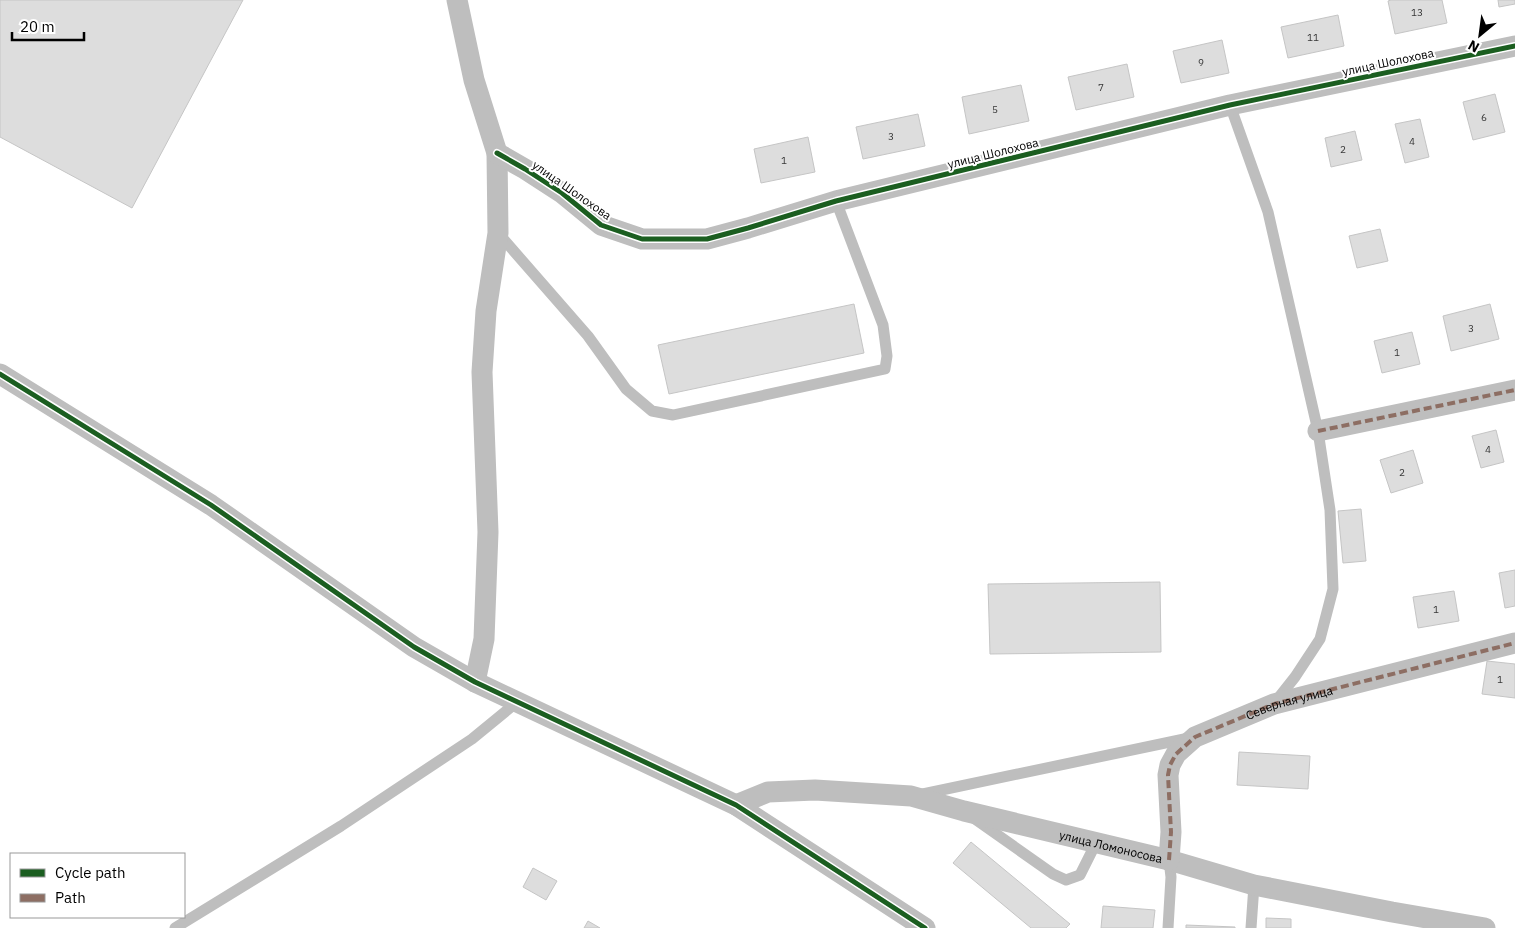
<svg xmlns="http://www.w3.org/2000/svg" width="1515" height="928" font-family="'IBM Plex Sans',sans-serif">
<style>
.building{fill:#ddd;stroke:#c5c5c5}
.lines{fill:none;stroke-linecap:round;stroke-linejoin:round}
.lane{stroke:#bebebe;stroke-width:11}
.street{stroke:#bebebe;stroke-width:21}
.quiet{stroke:#8d6e63;stroke-width:4;stroke-dasharray:8 4;stroke-linecap:butt}
.cycleway-casing{stroke:#fff;stroke-width:8}
.cycleway{stroke:#1b5e20;stroke-width:5}
.labels{text-anchor:middle;dominant-baseline:central;stroke-width:4;stroke-linejoin:round;paint-order:stroke}
.number-label{font-size:10px;fill:#373737}
.street-label{font-size:12px;fill:#000;stroke:#fff}
</style>
<rect width="100%" height="100%" fill="#fff"/>
<!-- building -->
<path class="building" d="M0,0h243l-111,208 -132,-71z
M1391,0h51l5,23 -52,11 -7,-33z
M1498,0h17v4l-16,3z
M1338,15l6,31 -56,12 -7,-31z
M1222,40l7,33 -48,10 -8,-32z
M1127,64l7,33 -58,13 -8,-33z
M1021,85l8,36 -60,13 -7,-37z
M1495,94l10,38 -32,8 -10,-38z
M918,114l7,32 -62,13 -7,-32z
M1420,119l9,38 -24,6 -10,-39z
M1355,131l7,29 -31,7 -6,-29z
M808,137l7,35 -54,11 -7,-34z
M1380,229l8,32 -31,7 -8,-32z
M854,304l10,49 -195,41 -11,-49z
M1490,304l9,35 -48,12 -8,-35z
M1412,332l8,32 -38,9 -8,-32z
M1496,430l8,32 -23,6 -9,-32z
M1413,450l10,33 -32,10 -11,-33z
M1361,509l5,52 -23,2 -5,-52z
M1515,570v36l-10,2 -6,-35z
M1160,582l1,70 -171,2 -2,-70z
M1454,591l5,30 -41,7 -5,-31z
M1487,661l28,3v34l-33,-4z
M1239,752l71,4 -2,33 -71,-4z
M971,842l99,82 -4,4h-35l-78,-65z
M533,868l24,13 -11,19 -23,-13z
M1103,906l52,4 -2,18h-52z
M1266,918l25,1v9h-25z
M588,921l12,7h-16z
M1186,925l49,2v1h-49z"/>
<g class="lines">
<!-- lane -->
<path class="lane" d="M1230,105l38,107 50,219 12,79 3,79 -13,50 -25,38 -19,24
M498,233l90,103 38,53 26,22 21,4 212,-46 2,-13 -4,-31 -47,-124
M918,795l271,-57
M975,819l78,55 13,6 14,-5 16,-32
M175,928l166,-102 131,-87 45,-37
M1168,928l3,-51 -2,-17
M1251,928l3,-43"/>
<!-- street -->
<g class="street">
<path d="M457,0l17,80 23,73 1,80 -12,78 -4,61 6,160 -4,107 -9,43"/>
<path d="M497,153l28,16 37,24 39,32 41,14h65l41,-11 88,-27 394,-96 285,-59"/>
<path d="M0,374l211,131 203,142 61,35 261,123 189,123"/>
<path d="M1318,431l197,-41"/>
<path id="s1" d="M736,805l32,-13 47,-2 96,6 53,15 205,49 85,25 138,27 93,16"/>
<path id="s2" d="M1169,860l2,-28 -3,-57 2,-10 6,-11 19,-17 79,-33 241,-61"/>
</g>
<!-- quiet -->
<path class="quiet" d="M1318,431l197,-41
M1169,860l2,-28 -3,-57 2,-10 6,-11 19,-17 79,-33 241,-61"/>
<!-- cycleway casing -->
<g class="cycleway-casing">
<path id="cycleway" d="M497,153l28,16 37,24 39,32 41,14h65l41,-11 88,-27 394,-96 285,-59
M0,374l211,131 203,142 61,35 261,123 189,123"/>
</g>
<!-- cycleway -->
<use href="#cycleway" class="cycleway"/>
</g>
<g class="labels">
<!-- number labels -->
<g class="number-label">
<text x="1417" y="12">13</text>
<text x="1313" y="37">11</text>
<text x="1201" y="62">9</text>
<text x="1101" y="87">7</text>
<text x="995" y="109">5</text>
<text x="1484" y="117">6</text>
<text x="891" y="136">3</text>
<text x="1412" y="141">4</text>
<text x="1343" y="149">2</text>
<text x="784" y="160">1</text>
<text x="1471" y="328">3</text>
<text x="1397" y="352">1</text>
<text x="1488" y="449">4</text>
<text x="1402" y="472">2</text>
<text x="1436" y="609">1</text>
<text x="1500" y="679">1</text>
</g>
<!-- street labels -->
<g class="street-label">
<text transform="translate(1388 62) rotate(-12)">улица Шолохова</text>
<text transform="translate(993 153) rotate(-14)">улица Шолохова</text>
<text transform="translate(572 190) rotate(35)">улица Шолохова</text>
<text stroke="none"><textPath href="#s2" startOffset="234">Северная улица</textPath></text>
<text stroke="none"><textPath href="#s1" startOffset="384">улица Ломоносова</textPath></text>
</g>
</g>
<!-- legend -->
<rect x="10" y="853" width="175" height="65" fill="#ffffff" stroke="#999999"/>
<rect x="20" y="869" width="25" height="8" fill="#1b5e20" stroke="#999999"/>
<text x="55" y="878" font-size="15" fill="#000000">Cycle path</text>
<rect x="20" y="894" width="25" height="8" fill="#8d6e63" stroke="#999999"/>
<text x="55" y="903" font-size="15" fill="#000000">Path</text>
<!-- north arrow -->
<g transform="translate(1480 35) rotate(209)" stroke="#ffffff" stroke-width="4" paint-order="stroke">
<path d="M0-4L9 19L0 12L-9 19Z" fill="#000000"/>
<text y="-8" font-size="14" font-weight="bold" text-anchor="middle" fill="#000000">N</text>
</g>
<!-- scale -->
<path d="M12 32v8h72v-8" fill="none" stroke="#000000" stroke-width="2.5"/>
<text x="20" y="32" font-size="15" fill="#000000" stroke="#ffffff" stroke-width="4" paint-order="stroke">20 m</text>
</svg>
